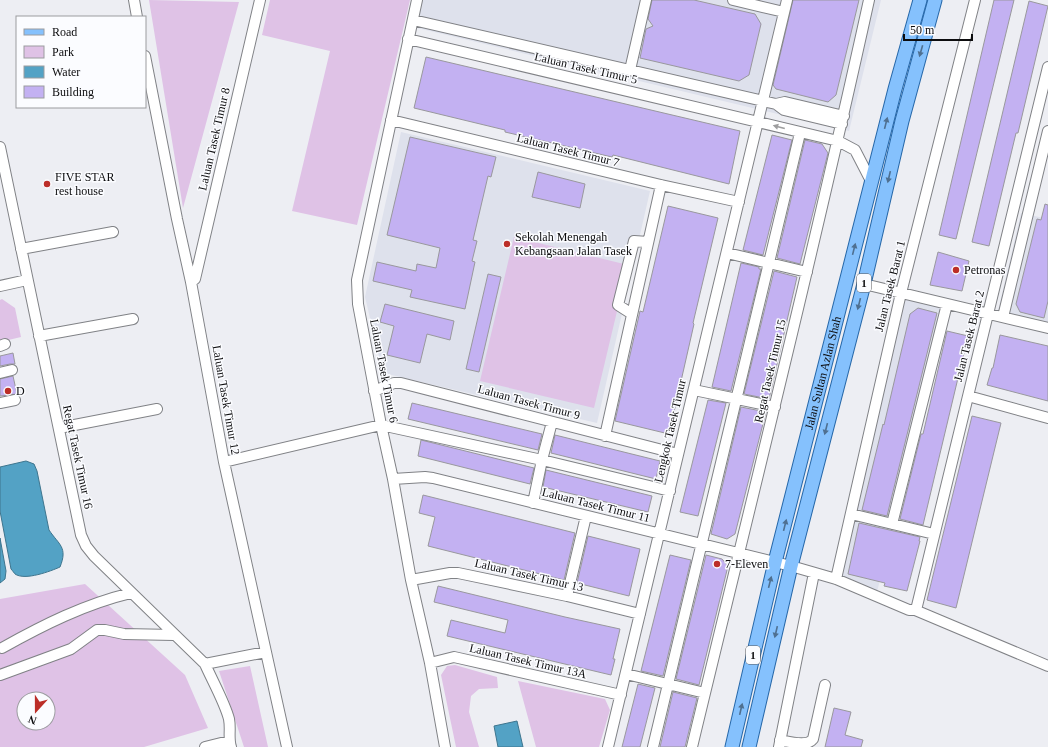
<svg xmlns="http://www.w3.org/2000/svg" width="1048" height="747" font-family="Georgia,serif">
<style>
.built{fill:#dee1ec}
.green{fill:#dfc2e6;fill-rule:evenodd}
.water{fill:#53a2c5;stroke:#3e758e}
.building{fill:#c3b1f2;stroke:#99989d}
.lines{fill:none;stroke-linecap:round;stroke-linejoin:round}
.minor-casing{stroke:#808286;stroke-width:12}
.major-casing{stroke:#2667a8;stroke-width:15}
.minor{stroke:#fff;stroke-width:10}
.major{stroke:#85c1fd;stroke-width:13}
.oneway{fill:#4f7091}
.oneway2{fill:#9e9e9f}
.poi-dot{fill:#bc2e28;stroke:#fbfcff;stroke-width:1.5}
.labels{text-anchor:middle;dominant-baseline:central;stroke-width:3;stroke-linejoin:round;paint-order:stroke}
.shield{fill:#fbfcff;stroke:#545456;stroke-width:1}
.shield-label{font-size:11px;font-weight:bold;fill:#0c0c0e}
.street-label{font-size:12px;fill:#0c0c0e;stroke:#fbfcff}
.poi-label{font-size:12px;fill:#0c0c0e;stroke:#fbfcff;text-anchor:start}
</style>
<rect width="100%" height="100%" fill="#edeef3"/>
<!-- built -->
<path class="built" d="M416,0h465l-32,131 -440,-105z
M401,132l249,59 -53,232 -214,-50 -18,-76z
M1021,213l27,6v102l-2,7 -49,-13z
M899,288l50,13 -72,291 -45,-17z"/>
<!-- green -->
<path class="green" d="M149,0l90,2 -56,206z
M270,0h140l-53,225 -65,-14 38,-160 -68,-16z
M514,237l114,28 -34,143 -114,-27z
M2,299l13,9 6,29 -21,5v-42z
M85,584l100,91 23,53 -64,19h-144v-148zM24,699h24v24h-24z
M455,665l42,12 1,11 -19,1 -8,7 -2,16 10,35h-23l-15,-72 6,-9z
M250,666l18,81h-24l-25,-76z
M518,681l87,18 5,11 -11,37h-63z"/>
<!-- water -->
<path class="water" d="M26,461l8,3 3,7 12,59c10,15 19,17 11,37 -9,4 -35,14 -45,7 0,0 -3,-4 -4,-5l-11,-58v-44z
M0,538l6,33 -1,8 -5,4z
M517,721l6,26h-25l-4,-21z"/>
<!-- building -->
<path class="building" d="M652,0h42l61,14 6,10 -12,51 -10,6 -99,-23 6,-29 7,-3 -5,-7z
M793,0h66l-23,95 -8,7 -52,-13 -3,-4z
M994,0h20l-58,239 -17,-4z
M1029,1l19,5 -30,127h-2l-27,113 -17,-4z
M426,57l314,74 -11,53 -116,-29 -1,2 -107,-25v-2l-91,-22z
M772,135l20,5 -29,115 -20,-5z
M410,137l86,20 -5,20 -3,-1 -15,64 4,1 -5,20 3,1 -10,47 -55,-12 2,-7 -39,-9 4,-19 39,9 1,-7 19,4 4,-20 -53,-13z
M805,140l17,4 6,9 -28,111 -23,-6z
M538,172l47,12 -5,24 -48,-11z
M1045,204l3,1v96l-4,17 -24,-6 -4,-8 21,-85 4,1z
M668,206l50,12 -25,105 1,1 -25,110 -54,-13 25,-110 3,1z
M938,252l31,9 -7,30 -32,-6z
M741,263l18,4v2h2l-30,122 -19,-4z
M774,271l23,6 -28,122 -25,-5z
M488,274l13,3 -22,95 -13,-3z
M385,304l69,17 -4,19 -23,-6 -7,29 -33,-8 7,-29 -14,-4z
M918,308l19,5 -50,203 -25,-6 21,-86 1,1 26,-111z
M947,331l21,5 -45,189 -23,-6 21,-85h2z
M1000,335l48,11v55l-61,-16 5,-17h1z
M13,353l2,11h-5l-10,2v-10z
M13,376l4,18 -17,2v-17z
M708,400l18,3 -28,113 -18,-4z
M412,403l130,31 -4,16 -130,-31z
M741,407l25,5 -31,122 -8,5 -16,-5z
M972,416l29,7 -45,185 -29,-8z
M555,435l105,26 -4,18 -105,-26z
M421,440l113,28 -4,16 -112,-28z
M546,470l106,26 -4,16 -105,-25z
M423,495l152,38 -11,47 -136,-34 7,-29 -16,-4z
M859,523l61,14 -1,4h1l-13,50 -23,-5 1,-3 -37,-9z
M588,536l52,13 -11,47 -52,-13z
M670,555l21,5 -28,116 -22,-5z
M706,555l16,4 6,7 -29,119 -23,-6z
M438,586l127,31 55,12 -7,30h2l-4,16 -164,-39 4,-16 54,13 3,-13 -74,-18z
M638,684l17,4 -15,59h-18z
M673,692l24,6 -12,49h-25z
M834,708l17,4 -6,23 18,5 -2,7h-36z"/>
<g class="lines">
<!-- minor casing -->
<g class="minor-casing">
<path id="minor" d="M134,0l3,17
M417,0l-60,280 1,24 23,121 12,54 18,101 19,83 15,84
M733,0l51,12
M413,20l350,81 13,3 8,6 58,14
M408,39l430,102 17,9 16,31
M145,56l32,163 14,63 33,180 63,285
M630,70l16,-70
M776,104l9,-2 59,14
M391,120l270,65 78,17
M0,147l81,388 5,11 8,10 111,108 61,-12
M21,249l92,-17
M727,253l80,19
M191,282l4,-3 65,-279
M864,284l184,44
M0,286l27,-6
M632,314l-14,-9 16,-64 14,1
M1003,317l45,-186
M39,336l94,-17
M0,346l5,-2
M0,373l12,-3
M694,390l81,17
M374,391l20,-8h7l277,71
M968,396l80,22
M0,403l15,-3
M59,428l98,-19
M605,436l56,-251
M224,462l157,-37 161,35 128,31
M393,479l32,-2 8,1 358,88 45,13 73,31h6l133,56
M533,503l9,-43 10,-38
M851,514l83,20
M892,524l55,-220
M836,579l65,-286 74,-293
M411,580l39,-7h8l109,23 73,18
M567,596l19,-80
M915,610l2,-4 131,-539
M2,648c41,-23 83,-44 129,-55
M430,663l24,-6 167,38
M205,664c7,16 20,39 24,55 2,10 -1,19 2,28
M626,674l79,19
M0,675l71,-26 26,-19h8l19,4 50,1
M780,740c10,2 27,7 33,-1l12,-54
M205,747l24,-6
M608,747l179,-747
M653,747l147,-614
M692,747c60,-249 122,-497 177,-747
M779,747l35,-174"/>
</g>
<!-- major casing -->
<g class="major-casing">
<g id="major">
<path id="s1" d="M732,747l43,-185 120,-473 25,-89"/>
<path d="M749,747l42,-181 73,-282 38,-163 33,-121"/>
</g>
</g>
<!-- minor -->
<use href="#minor" class="minor"/>
<!-- major -->
<use href="#major" class="major"/>
</g>
<!-- one-way arrows -->
<defs><path id="oneway-solid" d="M-6-.8H1V-3.2L6.5 0L1 3.2V.8H-6Z"/></defs>
<g class="oneway">
<use href="#oneway-solid" transform="translate(921 51) rotate(106)"/>
<use href="#oneway-solid" transform="translate(886 123) rotate(-76)"/>
<use href="#oneway-solid" transform="translate(889 177) rotate(103)"/>
<use href="#oneway-solid" transform="translate(854 249) rotate(-76)"/>
<use href="#oneway-solid" transform="translate(859 304) rotate(104)"/>
<use href="#oneway-solid" transform="translate(826 429) rotate(104)"/>
<use href="#oneway-solid" transform="translate(785 525) rotate(-76)"/>
<use href="#oneway-solid" transform="translate(770 582) rotate(-76)"/>
<use href="#oneway-solid" transform="translate(776 632) rotate(103)"/>
<use href="#oneway-solid" transform="translate(741 709) rotate(-77)"/>
</g>
<use class="oneway2" href="#oneway-solid" transform="translate(779 127) rotate(-165)"/>
<!-- markers -->
<g class="poi-dot">
<circle cx="47" cy="184" r="4"/>
<circle cx="507" cy="244" r="4"/>
<circle cx="956" cy="270" r="4"/>
<circle cx="8" cy="391" r="4"/>
<circle cx="717" cy="564" r="4"/>
</g>
<g class="labels">
<!-- shield labels -->
<g class="shield">
<rect x="857" y="274" width="14" height="18" rx="3"/>
<rect x="746" y="646" width="14" height="18" rx="3"/>
</g>
<g class="shield-label">
<text x="864" y="283">1</text>
<text x="753" y="655">1</text>
</g>
<!-- street labels -->
<g class="street-label">
<text transform="translate(586 68) rotate(13)">Laluan Tasek Timur 5</text>
<text transform="translate(214 139) rotate(-77)">Laluan Tasek Timur 8</text>
<text transform="translate(568 150) rotate(14)">Laluan Tasek Timur 7</text>
<text transform="translate(890 286) rotate(-76)">Jalan Tasek Barat 1</text>
<text transform="translate(969 336) rotate(-76)">Jalan Tasek Barat 2</text>
<text transform="translate(384 371) rotate(79)">Laluan Tasek Timur 6</text>
<text transform="translate(770 371) rotate(-77)">Regat Tasek Timur 15</text>
<text stroke="none"><textPath href="#s1" startOffset="385">Jalan Sultan Azlan Shah</textPath></text>
<text transform="translate(226 400) rotate(80)">Laluan Tasek Timur 12</text>
<text transform="translate(529 402) rotate(15)">Laluan Tasek Timur 9</text>
<text transform="translate(670 431) rotate(-77)">Lengkok Tasek Timur</text>
<text transform="translate(78 457) rotate(78)">Regat Tasek Timur 16</text>
<text transform="translate(596 505) rotate(14)">Laluan Tasek Timur 11</text>
<text transform="translate(529 575) rotate(13)">Laluan Tasek Timur 13</text>
<text transform="translate(528 661) rotate(13)">Laluan Tasek Timur 13A</text>
</g>
<!-- poi labels -->
<g class="poi-label">
<text x="55" y="177">FIVE STAR<tspan x="55" dy="14">rest house</tspan></text>
<text x="515" y="237">Sekolah Menengah<tspan x="515" dy="14">Kebangsaan Jalan Tasek</tspan></text>
<text x="964" y="270">Petronas</text>
<text x="16" y="391">D</text>
<text x="725" y="564">7-Eleven</text>
</g>
</g>
<!-- legend -->
<rect x="16" y="16" width="130" height="92" fill="#fbfcff" stroke="#9b9c9f"/>
<rect x="24" y="29" width="20" height="6" fill="#85c1fd" stroke="#9b9c9f"/>
<text x="52" y="36" font-size="12" fill="#0c0c0e">Road</text>
<rect x="24" y="46" width="20" height="12" fill="#dfc2e6" stroke="#9b9c9f"/>
<text x="52" y="56" font-size="12" fill="#0c0c0e">Park</text>
<rect x="24" y="66" width="20" height="12" fill="#53a2c5" stroke="#9b9c9f"/>
<text x="52" y="76" font-size="12" fill="#0c0c0e">Water</text>
<rect x="24" y="86" width="20" height="12" fill="#c3b1f2" stroke="#9b9c9f"/>
<text x="52" y="96" font-size="12" fill="#0c0c0e">Building</text>
<!-- north arrow -->
<g transform="translate(36 711) rotate(201)"><circle r="19" fill="#fbfcff" stroke="#9b9c9f"/>
<path d="M0-3L7 15L0 10L-7 15Z" fill="#bc2e28"/>
<text y="-6" font-size="11" font-weight="bold" text-anchor="middle" fill="#0c0c0e">N</text>
</g>
<!-- scale -->
<path d="M904 34v6h68v-6" fill="none" stroke="#0c0c0e" stroke-width="2"/>
<text x="910" y="34" font-size="12" fill="#0c0c0e" stroke="#fbfcff" stroke-width="3" paint-order="stroke">50 m</text>
</svg>
